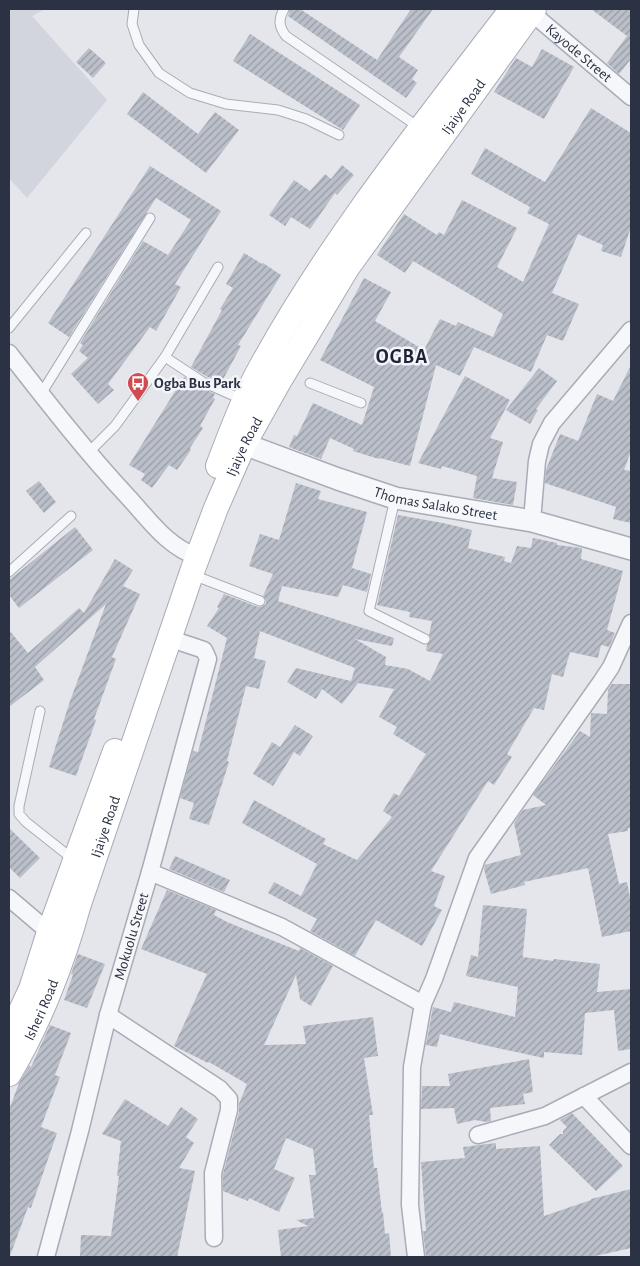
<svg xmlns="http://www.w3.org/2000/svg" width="640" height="1266" font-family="'Alegreya Sans',sans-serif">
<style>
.built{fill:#d2d5de}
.building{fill:url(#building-hatch)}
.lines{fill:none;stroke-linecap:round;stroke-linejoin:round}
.service-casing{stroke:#a9acb6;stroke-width:11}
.minor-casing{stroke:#a9acb6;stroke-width:19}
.tertiary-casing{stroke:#a9acb6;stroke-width:24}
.secondary-casing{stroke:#a9acb6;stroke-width:26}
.service{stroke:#f6f7fa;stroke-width:9}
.minor{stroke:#f6f7fa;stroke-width:16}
.tertiary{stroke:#f6f7fa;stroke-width:21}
.secondary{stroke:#fff;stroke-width:24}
.labels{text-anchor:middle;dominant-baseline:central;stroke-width:5;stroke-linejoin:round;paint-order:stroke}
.street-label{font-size:15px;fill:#2b3244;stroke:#f3f5f9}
.poi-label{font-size:15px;font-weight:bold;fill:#2b3244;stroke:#f3f5f9;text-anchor:start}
.district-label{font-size:20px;font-weight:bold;letter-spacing:1px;fill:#1d2335;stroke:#f3f5f9}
</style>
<defs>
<pattern id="building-hatch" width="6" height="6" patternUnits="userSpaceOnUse" patternTransform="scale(1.25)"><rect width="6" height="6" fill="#bbbfc9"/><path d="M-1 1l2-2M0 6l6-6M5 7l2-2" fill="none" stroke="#989ca5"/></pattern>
</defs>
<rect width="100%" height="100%" fill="#e4e6ec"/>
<!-- built -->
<path class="built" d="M9,9h36l-13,7 75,84 -80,98 -18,-20z"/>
<!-- building -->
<path class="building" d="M290,9h10l77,51 34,-51h22l-34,48 19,13 -6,9 5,4 -11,15 -118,-82z
M591,9h40v50l-12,15 -12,-11 20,-27z
M250,34l110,71 -17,25 -110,-69z
M89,48l17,15 -13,15 -17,-16z
M542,49l32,18 -30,52 -50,-27 22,-34 16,9z
M143,92l55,42 17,-22 24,18 -33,43 -79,-59z
M591,108l40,25v94l-10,30 -20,-6 2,-6 -25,-11 -26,59 27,11 -16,37 -16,-6 -16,37 -57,-25 -14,29 -24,-11 -26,101 -30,-8 -1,1 -26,-8 1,-2 -24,-11 -9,21 -32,-12 5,-12 3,1 16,-33 49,22 12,-38 -54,-27 44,-82 27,14 -16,29 49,29 16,-31 16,7 2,-4 35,15 10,-23 -90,-53 -8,12 -28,-18 27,-41 33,21 2,-3 5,3 18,-35 55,28 -20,39 26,15 26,-58 -22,-11 3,-6 -59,-33 14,-26 60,34z
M342,165l12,10 -17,20 -2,-2 -25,36 -19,-12 -6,9 -16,-11 25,-35 16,11 15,-17 6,5z
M150,166l71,45 -46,73 6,3 -25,44 -6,-4 -42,57 6,6 -16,14 -27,-30 17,-16 -9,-7 4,-6 -3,-2 63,-102 25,14 23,-35 -35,-22 -87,139 -21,-14z
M244,253l18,11 1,-1 18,12 -43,70 3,1 -20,37 -15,-7 -15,-9 31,-57 -2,-1 13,-21 -7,-4z
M631,365v86l-7,19 7,1v52l-18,-4 3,-12 -71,-24 1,-13 14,-36 18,7 19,-47 16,7z
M539,368l18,13 -21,28 2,1 -8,14 -24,-14z
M465,376l45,24 -20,38 13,4 -11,36 25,4 -4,23 -40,-7 4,-22 -35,-10 -1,3 -23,-6z
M184,377l16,10 15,7 -2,4 2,1 -15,27 3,2 -13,20 1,2 -14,20 -8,-5 -17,23 -11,-8 4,-6 -16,-9z
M39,481l17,21 -12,11 -18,-22z
M296,483l25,8 -3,8 49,13 -15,56 19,6 -4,18 -24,-7 -5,12 -56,-11 -4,15 116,37 -2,8 -37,-7 31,18 -1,8 23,4 22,12 13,-27 -17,-3 1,-6 4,-6 -2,-4 3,-14 -23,-4 1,-5 -33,-7 21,-90 45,8 29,7 -4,18 37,9 -1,4 7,2 6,-17 14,2 2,-10 24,5v2l25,3 -1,11 42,12 -16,59 8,3 -6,14 -8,-2 -3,13 -28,-6 -7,25 -11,-3 -8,36 -10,-2 -27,46 5,3 -18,28 -6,-4 -57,90 14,5 -11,30 8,4 -20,36 -46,-26 -21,36 -45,-25 7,-12 -49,-26 6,-11 27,14 16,-32 -75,-41 12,-23 72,39 -3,5 34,16 35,-43 -9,-6 11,-18 5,3 27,-42 -33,-20 4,-7 -18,-10 15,-28 -36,-6 -16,21 -20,-15 -6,10 -29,-17 9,-14 55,13 4,-13 -95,-37 -6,27 12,3 -7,28 -13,-3 -19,75 2,1 -20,63 -20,-6 5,-16 -14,-5 13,-47 5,1 29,-114 -20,-12 12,-18 -2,-1 7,-13 34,13h3l5,-3v-4l-3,-4 10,-22 -24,-8 11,-32 19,6z
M75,527l18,23 -74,58 -10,-13v-15z
M115,559l18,11 -10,16 17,8 -28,63 4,2 -22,60 2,1 -20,56 -27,-9 21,-66 36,-97 -71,63 9,13 -35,27v-77l19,23 51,-45 5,5z
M612,684h19v144h-3v3l-20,3 11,50 8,-2 4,21v28l-29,6 -14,-69 -64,14 1,3 -34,9 -7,-25 1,-4 36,-10 -7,-32 9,-13 23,-5 -13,-10 47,-64 10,6 1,-24 16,1 1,-24z
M295,725l18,11 -13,20 -6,-4 -21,34 -20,-12 19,-32 8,5z
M9,828l31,30 -20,20 -11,-11z
M175,856l55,24 -6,12 -55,-23z
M167,890l49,20 -2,5 13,7 72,29 1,-3 33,18 -22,40 -11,-7 -4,-24 -32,70 42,-1 -3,-18 70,-9 5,39 -14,2 9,57h-4l5,53h3l5,45 1,-1 2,22 4,-1 2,24h-110l-3,-27 30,-4 -12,-6 18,-2 -5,-43h7l-3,-26 -27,-11 -12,31 21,9 -16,34 -30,-14 -1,3 -25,-10v-17l16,-62v-8l8,-20 -38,-22 -1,1 -34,-17 33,-72 -66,-25z
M483,905l44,4 -4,45 -2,1h2v2l30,4 1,-2 46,5 -3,28 34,-3v60l-13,2 -4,-41 -29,3 -3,42 -38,-3v6l-65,-14 -39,-10 -3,13 -11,-2 7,-38 18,5 3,-10 61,15 3,-30 -52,-11 5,-21 7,2z
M78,954l27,10 -18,44 -23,-8 9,-25 -2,-1z
M50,1025l21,8 -16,42 5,2 -19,50 16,6 -26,75 -3,-1 -18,49h-1v-146l10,-27 10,-17 2,1z
M529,1059l4,33 -10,2 2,10 -35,4 1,13 -4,1 -12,-2 -18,4 -3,-16 -33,1 1,-23h28l-2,-12z
M125,1099l43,27 13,-19 17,12 -12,18 8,6 -15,25 16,3 -18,86h-97l1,-22 30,1 8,-60h-2l4,-35 -19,-7z
M572,1113l51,53 -27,25 -47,-46 11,-11h3v-3l4,-4 -7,-7z
M496,1143v6l44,-3 4,70 47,-16v-1l40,-10v59l-40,9h-165l-3,-26h3l-5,-69 44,-4 -2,-11z"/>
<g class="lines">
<!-- service casing -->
<g class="service-casing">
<path id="service" d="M134,9l-2,15 7,21 20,28 31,20 36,11 52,6 28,9 33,16
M284,9c-6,11 -5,18 2,27l134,92
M9,328l77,-95
M165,357l38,25 40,18
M310,383l51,20
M41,394l109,-176
M88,453l27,-27 50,-69 53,-90
M395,499l-26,112 56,28
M9,572l62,-56
M193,575l67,26
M40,711l-21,95v8l7,8 48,38"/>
</g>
<!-- minor casing -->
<g class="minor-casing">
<g id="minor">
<path id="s1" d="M527,9l104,88"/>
<path d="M9,353c39,50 77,99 120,145 21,23 39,49 69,59"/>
<path d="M532,521l5,-60 4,-17 11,-21 79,-93"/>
<path d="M150,872l132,55 141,77"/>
<path d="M9,898l40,34 8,4"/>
<path d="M108,1015l112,74 9,10v11l-16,63 1,65"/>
<path d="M584,1096l47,50"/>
<path d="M478,1135l67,-19 86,-44"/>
<path id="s2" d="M46,1257l34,-126 28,-116 42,-143 58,-213 -4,-9 -33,-11"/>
<path d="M416,1257l-6,-52 2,-138 11,-63 11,-25 43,-121 124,-176 10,-15 20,-44"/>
</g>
</g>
<!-- tertiary casing -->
<g class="tertiary-casing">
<g id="tertiary">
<path id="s3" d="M230,435l14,9 94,35 57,19 137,23 99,28"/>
</g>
</g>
<!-- secondary casing -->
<g class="secondary-casing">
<g id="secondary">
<path d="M218,466c13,-34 26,-69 44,-101 70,-127 162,-241 250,-356"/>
<path d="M9,1036l22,-47 18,-57 66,-181"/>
<path id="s4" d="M9,1074c29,-48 54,-112 69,-167l115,-338 23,-61 28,-64 37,-66 66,-110 187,-259"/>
</g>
</g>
<!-- service -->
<use href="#service" class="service"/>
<!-- minor -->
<use href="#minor" class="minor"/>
<!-- tertiary -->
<use href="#tertiary" class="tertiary"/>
<!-- secondary -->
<use href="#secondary" class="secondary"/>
</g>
<!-- icons -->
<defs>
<g id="bus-pin" transform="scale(1.125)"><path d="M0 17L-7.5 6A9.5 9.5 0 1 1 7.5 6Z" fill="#d04a51" stroke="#f3f5f9"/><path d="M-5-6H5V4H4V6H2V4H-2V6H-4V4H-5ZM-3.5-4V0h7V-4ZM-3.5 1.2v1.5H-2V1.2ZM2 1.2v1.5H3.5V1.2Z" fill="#fff"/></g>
</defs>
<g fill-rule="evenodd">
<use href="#bus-pin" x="138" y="383"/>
</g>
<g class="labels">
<!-- street labels -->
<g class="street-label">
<text stroke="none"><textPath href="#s1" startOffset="68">Kayode Street</textPath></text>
<text stroke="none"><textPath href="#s4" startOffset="1076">Ijaiye Road</textPath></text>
<text stroke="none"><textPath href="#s4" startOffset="671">Ijaiye Road</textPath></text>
<text stroke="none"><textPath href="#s3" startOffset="218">Thomas Salako Street</textPath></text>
<text stroke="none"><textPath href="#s4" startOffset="266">Ijaiye Road</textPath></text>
<text stroke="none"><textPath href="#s2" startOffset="332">Mokuolu Street</textPath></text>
<text stroke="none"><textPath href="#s4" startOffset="72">Isheri Road</textPath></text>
</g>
<!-- poi labels -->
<g class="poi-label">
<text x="154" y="383">Ogba Bus Park</text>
</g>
<!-- district labels -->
<g class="district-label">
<text x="402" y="357">OGBA</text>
</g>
</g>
<!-- border -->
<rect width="640" height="1266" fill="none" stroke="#2b3244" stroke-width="20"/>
</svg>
